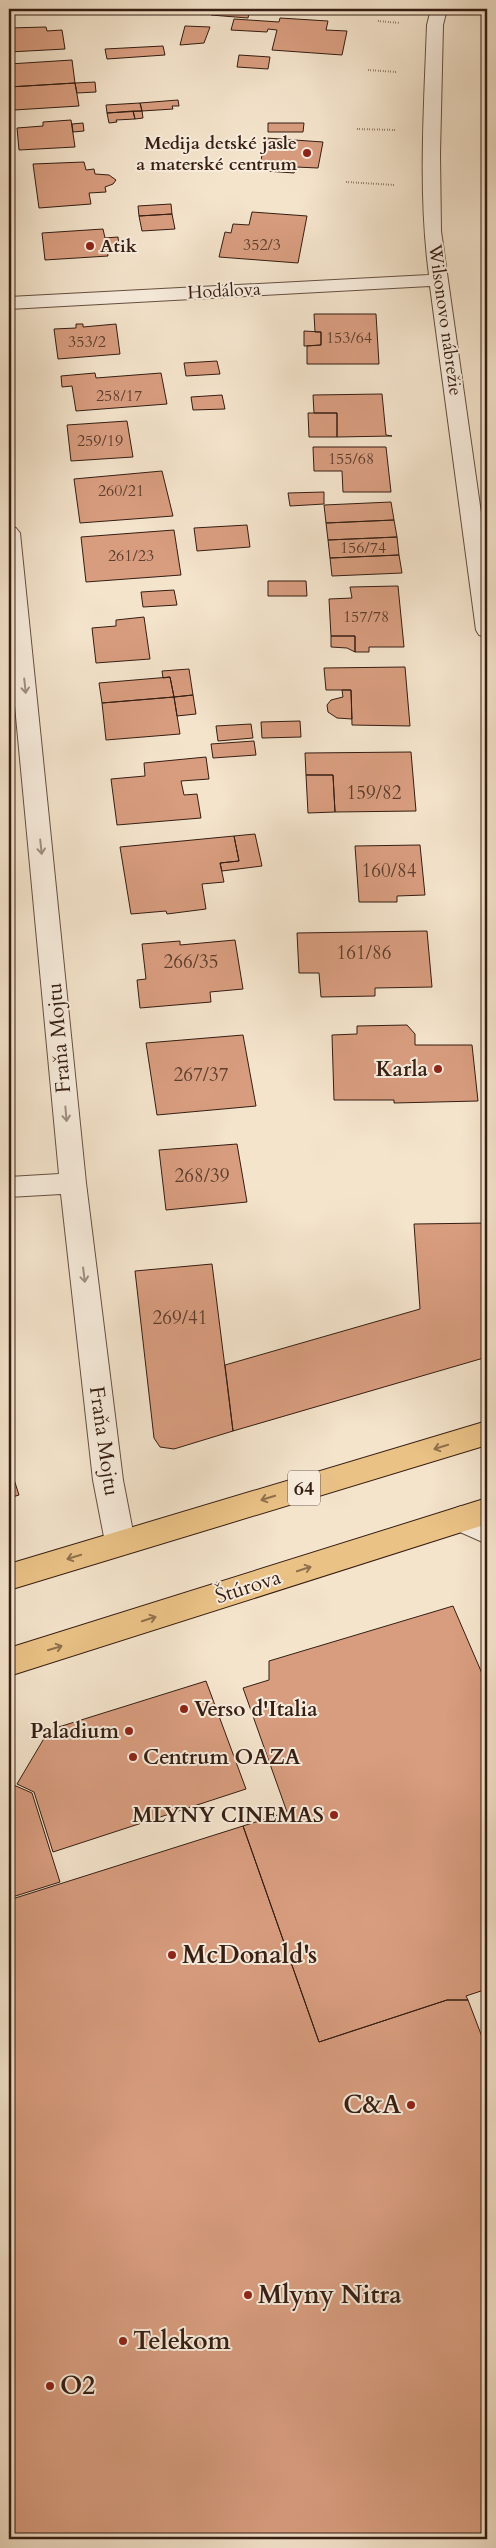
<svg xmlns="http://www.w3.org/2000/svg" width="496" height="2548" font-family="Cardo,serif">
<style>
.building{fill:#d89d7f;stroke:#351d12}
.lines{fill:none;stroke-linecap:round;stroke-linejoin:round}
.minor-casing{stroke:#654f40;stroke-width:2}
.major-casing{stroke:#351d12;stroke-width:2}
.path{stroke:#351d12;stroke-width:2;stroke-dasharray:0.5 2;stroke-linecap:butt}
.minor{fill:#f8edde;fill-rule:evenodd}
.major{fill:#eac286;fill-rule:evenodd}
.oneway{stroke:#a08f82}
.oneway2{stroke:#90704c}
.poi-dot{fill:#8f2418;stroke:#f8edde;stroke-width:2}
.labels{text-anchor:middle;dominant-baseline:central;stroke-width:4;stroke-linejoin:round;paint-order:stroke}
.far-number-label{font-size:16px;fill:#5e3d2d}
.far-poi-label{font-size:18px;font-weight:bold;fill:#351d12;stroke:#f8edde;text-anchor:end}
.far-street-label{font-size:18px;fill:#351d12;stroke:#f8edde}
.number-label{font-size:19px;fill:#5e3d2d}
.shield{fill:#f8edde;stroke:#705b4f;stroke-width:1}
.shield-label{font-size:20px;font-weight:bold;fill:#351d12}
.street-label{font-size:21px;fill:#351d12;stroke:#f8edde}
.poi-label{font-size:21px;font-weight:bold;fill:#351d12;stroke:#f8edde;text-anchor:end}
.near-poi-label{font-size:25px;font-weight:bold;fill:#351d12;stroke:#f8edde;text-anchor:start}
</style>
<rect width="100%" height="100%" fill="#f4e4cc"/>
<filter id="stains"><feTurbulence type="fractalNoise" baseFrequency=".004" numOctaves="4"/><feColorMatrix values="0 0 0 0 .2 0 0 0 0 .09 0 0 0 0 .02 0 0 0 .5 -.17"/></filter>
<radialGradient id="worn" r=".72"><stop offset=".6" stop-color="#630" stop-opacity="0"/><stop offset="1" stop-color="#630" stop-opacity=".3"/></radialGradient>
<!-- building -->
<path class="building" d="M213,9h37l-2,9 -37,-3z
M280,18l48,3 -2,9 21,1 -5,24 -70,-5 5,-20 -9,-1 -1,3 -36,-2 3,-11 45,3z
M185,26l25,1 -6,16 -24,2z
M46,27l1,4 15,-1 3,19 -56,3v-24z
M163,46l2,9 -58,4 -2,-10z
M239,55l31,2 -2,12 -31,-2z
M72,60l3,23 -66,4v-23z
M95,82l1,10 -19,1 -2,-10z
M75,83l4,23 -65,4 -5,-23z
M178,100l1,6h-7l1,3 -31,2 -2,-8z
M140,103l2,8 -35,2 -1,-8z
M133,111l2,8 -19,1 1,2 -8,1 -2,-10z
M133,111h9l1,7 -8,1z
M71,120l4,27 -56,3 -2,-22 26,-2v-4z
M83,123l1,8 -11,1 -1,-8z
M268,123h36l-1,9h-35z
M266,138l57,4 -5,26 -22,-1 -2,6 -28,-2 1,-6 -7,-1z
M84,162l2,8 8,-1 1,5 14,1 7,5 -3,4 -8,3 1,5 -17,1 2,11 -52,4 -6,-44z
M171,204l1,10 -33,2 -1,-10z
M252,212l55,4 -9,47 -79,-6 6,-25 6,1 2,-9 16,1z
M172,214l3,15 -33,2 -3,-15z
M103,229l2,9 13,-1 1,9h-13l2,10 -63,4 -3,-27z
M314,314h62l3,50h-72v-18l14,-1v-13h-6z
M76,324h7v3l33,-3 4,30 -62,5 -4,-30 22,-1z
M304,331l17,1v13l-17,1z
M217,361l3,13 -34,2 -2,-13z
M95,373l1,5 65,-5 6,31 -91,7 -4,-25 -10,1 -1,-11z
M382,394l4,41 6,1 -55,1v-24h-23l-1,-18z
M222,395l3,14 -32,1 -2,-13z
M308,413h29v24h-28z
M127,421l6,36 -62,4 -4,-36z
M313,447h73l5,45h-48l-1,-21h-28z
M162,471l11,45 -93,7 -6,-44z
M324,492v12l-34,2 -2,-13z
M391,502l3,18 -68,3 -2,-18z
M394,520l3,17 -69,3 -2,-17z
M247,525l3,22 -53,4 -3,-23z
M174,530l7,45 -95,7 -5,-45z
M397,537l2,18 -69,3 -2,-18z
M399,555l3,18 -70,3 -2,-18z
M268,581h38l1,15h-39z
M398,586l6,61h-35v5h-14v-16h-24l-2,-37 23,-1 -2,-11z
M174,590l3,15 -34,2 -2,-15z
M144,617l6,42 -54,4 -4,-35 24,-2v-6z
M331,636h24v16l-8,-4 -16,-1z
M405,667l5,59 -58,-1 -1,-35h-25l-2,-22z
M189,669l4,26 -19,2 -4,-20 -7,1 -1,-7z
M170,677l4,20 -72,6 -3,-20z
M342,690h9l1,29 -15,-1 -9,-6 -1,-7 4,-5 12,-3z
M193,695l3,19 -19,2 -3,-19z
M174,697l6,37 -74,6 -4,-37z
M300,721l1,16 -39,1 -1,-16z
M251,724l2,14 -35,3 -2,-15z
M254,741l2,14 -43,3 -2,-14z
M411,752l5,59 -81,1 -2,-37h-27l-1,-22z
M206,757l3,22 -28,2 3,14 13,-1 4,24 -84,7 -6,-46 34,-3 -1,-13z
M306,775h27l2,37 -27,1z
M255,834l7,32 -40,5 -2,-8 19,-2 -5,-25z
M234,836l5,25 -19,2 4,19 -22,2 4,25 -39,5 -1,-3 -35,3 -11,-67z
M420,845l5,50 -28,1v6h-38l-4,-56z
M427,931l5,56 -57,1v8l-54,1 -2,-24h-20l-2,-40z
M235,940l8,49 -33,3 1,10 -71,6 -3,-28 9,-1 -4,-35 38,-3v4z
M407,1025l8,9v11h57l6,56 -84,2v-3h-60l-2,-65 25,-1v-8z
M243,1035l13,71 -99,9 -11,-72z
M237,1144l10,58 -81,8 -7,-60z
M487,1223v134l-254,74 -8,-66 195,-56 -6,-85z
M212,1264l21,167 -59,18 -14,-2 -6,-9 -19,-167z
M9,1362l3,46h-3z
M9,1408h3l1,15 -4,2z
M9,1464l10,31 -10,3z
M453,1606l34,79v304l-21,7 2,4h-21l-128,42 -76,-216 44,-14 -44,-124 26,-8v-19z
M206,1681l40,108 -193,63 -19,-60 -17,-8 32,-54z
M9,1783l23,10 28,89 -51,16z
M243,1826l76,216 128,-42h21l19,50v489h-478v-639z"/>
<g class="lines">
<!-- minor casing -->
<g class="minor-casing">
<path id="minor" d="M431,9h16l-4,16 -3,129 1,77 46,324v82l-8,-2 -3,-5 -46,-344 -421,23v-12l420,-22c-11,-83 -5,-166 -2,-250z
M9,527l7,1 4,5 66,650 37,297 12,62 -4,9 -11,4 -11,-4 -4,-9 -12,-62 -32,-286 -52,3v-20l50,-3 -50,-532z
M461,1506l26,11v27l-36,-16 -5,-9 5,-9z"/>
</g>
<!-- major casing -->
<g class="major-casing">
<path id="major" d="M487,1421v24l-478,145v-26z
M487,1498v26l-478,152v-28z"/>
</g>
<!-- path -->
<path class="path" d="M378,21l22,2
M368,70l29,2
M357,129l39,1
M346,182l49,3
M9,252l2,16"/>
<!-- minor -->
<use href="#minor" class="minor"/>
<!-- major -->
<use href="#major" class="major"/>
</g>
<!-- one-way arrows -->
<defs><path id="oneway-shaft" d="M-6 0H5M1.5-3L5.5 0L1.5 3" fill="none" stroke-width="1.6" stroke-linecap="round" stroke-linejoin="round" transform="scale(1.25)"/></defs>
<g class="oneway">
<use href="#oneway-shaft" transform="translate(25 686) rotate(84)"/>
<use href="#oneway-shaft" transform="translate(41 847) rotate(84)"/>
<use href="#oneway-shaft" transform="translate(66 1114) rotate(85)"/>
<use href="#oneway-shaft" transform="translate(84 1275) rotate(83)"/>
</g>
<g class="oneway2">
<use href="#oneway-shaft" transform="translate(441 1447) rotate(163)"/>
<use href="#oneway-shaft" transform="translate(268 1498) rotate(163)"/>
<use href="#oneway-shaft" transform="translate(74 1557) rotate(163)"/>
<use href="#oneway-shaft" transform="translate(304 1569) rotate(-18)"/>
<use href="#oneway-shaft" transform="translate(149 1619) rotate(-18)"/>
<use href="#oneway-shaft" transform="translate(55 1648) rotate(-17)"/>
</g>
<!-- markers -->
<g class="poi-dot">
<circle cx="307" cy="153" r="5"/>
<circle cx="90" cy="246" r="5"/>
<circle cx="438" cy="1069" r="5"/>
<circle cx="184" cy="1709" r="5"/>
<circle cx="129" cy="1731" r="5"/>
<circle cx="133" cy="1757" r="5"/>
<circle cx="334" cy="1815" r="5"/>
<circle cx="172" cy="1955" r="5"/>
<circle cx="411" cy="2105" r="5"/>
<circle cx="248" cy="2295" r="5"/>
<circle cx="123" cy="2341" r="5"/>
<circle cx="50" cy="2386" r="5"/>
</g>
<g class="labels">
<!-- far-number labels -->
<g class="far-number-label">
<text x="262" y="245">352/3</text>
<text x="349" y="338">153/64</text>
<text x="87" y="342">353/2</text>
<text x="119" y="396">258/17</text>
<text x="100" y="441">259/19</text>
<text x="351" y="459">155/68</text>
<text x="121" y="491">260/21</text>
<text x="363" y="548">156/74</text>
<text x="131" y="556">261/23</text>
<text x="366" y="617">157/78</text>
</g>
<!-- far-poi labels -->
<g class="far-poi-label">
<text x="297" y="143">Medija detské jasle<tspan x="297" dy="21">a materské centrum</tspan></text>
<text x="100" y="246" text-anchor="start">Atik</text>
</g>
<!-- far-street labels -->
<g class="far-street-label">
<text transform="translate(224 291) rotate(-3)">Hodálova</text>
<text transform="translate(445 320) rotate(82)">Wilsonovo nábrežie</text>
</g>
<!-- number labels -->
<g class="number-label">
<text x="374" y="793">159/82</text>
<text x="389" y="871">160/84</text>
<text x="364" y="953">161/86</text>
<text x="191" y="962">266/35</text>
<text x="201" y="1075">267/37</text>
<text x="202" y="1176">268/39</text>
<text x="180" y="1318">269/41</text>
</g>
<!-- shield labels -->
<rect class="shield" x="288" y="1470.5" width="32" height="35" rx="4"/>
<g class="shield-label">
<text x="304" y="1488">64</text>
</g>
<!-- street labels -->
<g class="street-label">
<text transform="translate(59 1038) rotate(-95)">Fraňa Mojtu</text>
<text transform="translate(104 1441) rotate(82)">Fraňa Mojtu</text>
<text transform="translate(248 1587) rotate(-18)">Štúrova</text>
</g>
<!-- poi labels -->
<g class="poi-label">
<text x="428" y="1069">Karla</text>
<text x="194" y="1709" text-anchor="start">Verso d'Italia</text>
<text x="119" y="1731">Paladium</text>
<text x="143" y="1757" text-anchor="start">Centrum OAZA</text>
<text x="324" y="1815">MLYNY CINEMAS</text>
</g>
<!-- near-poi labels -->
<g class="near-poi-label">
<text x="182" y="1955">McDonald's</text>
<text x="401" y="2105" text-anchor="end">C&amp;A</text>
<text x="258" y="2295">Mlyny Nitra</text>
<text x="133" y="2341">Telekom</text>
<text x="60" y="2386">O2</text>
</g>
</g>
<!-- margin -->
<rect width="496" height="2548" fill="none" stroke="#f4e4cc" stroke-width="30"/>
<rect x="10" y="10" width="476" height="2528" fill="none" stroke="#351d12" stroke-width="2.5"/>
<rect x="15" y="15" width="466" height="2518" fill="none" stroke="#351d12"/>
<rect width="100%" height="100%" filter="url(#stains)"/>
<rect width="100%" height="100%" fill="url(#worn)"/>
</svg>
